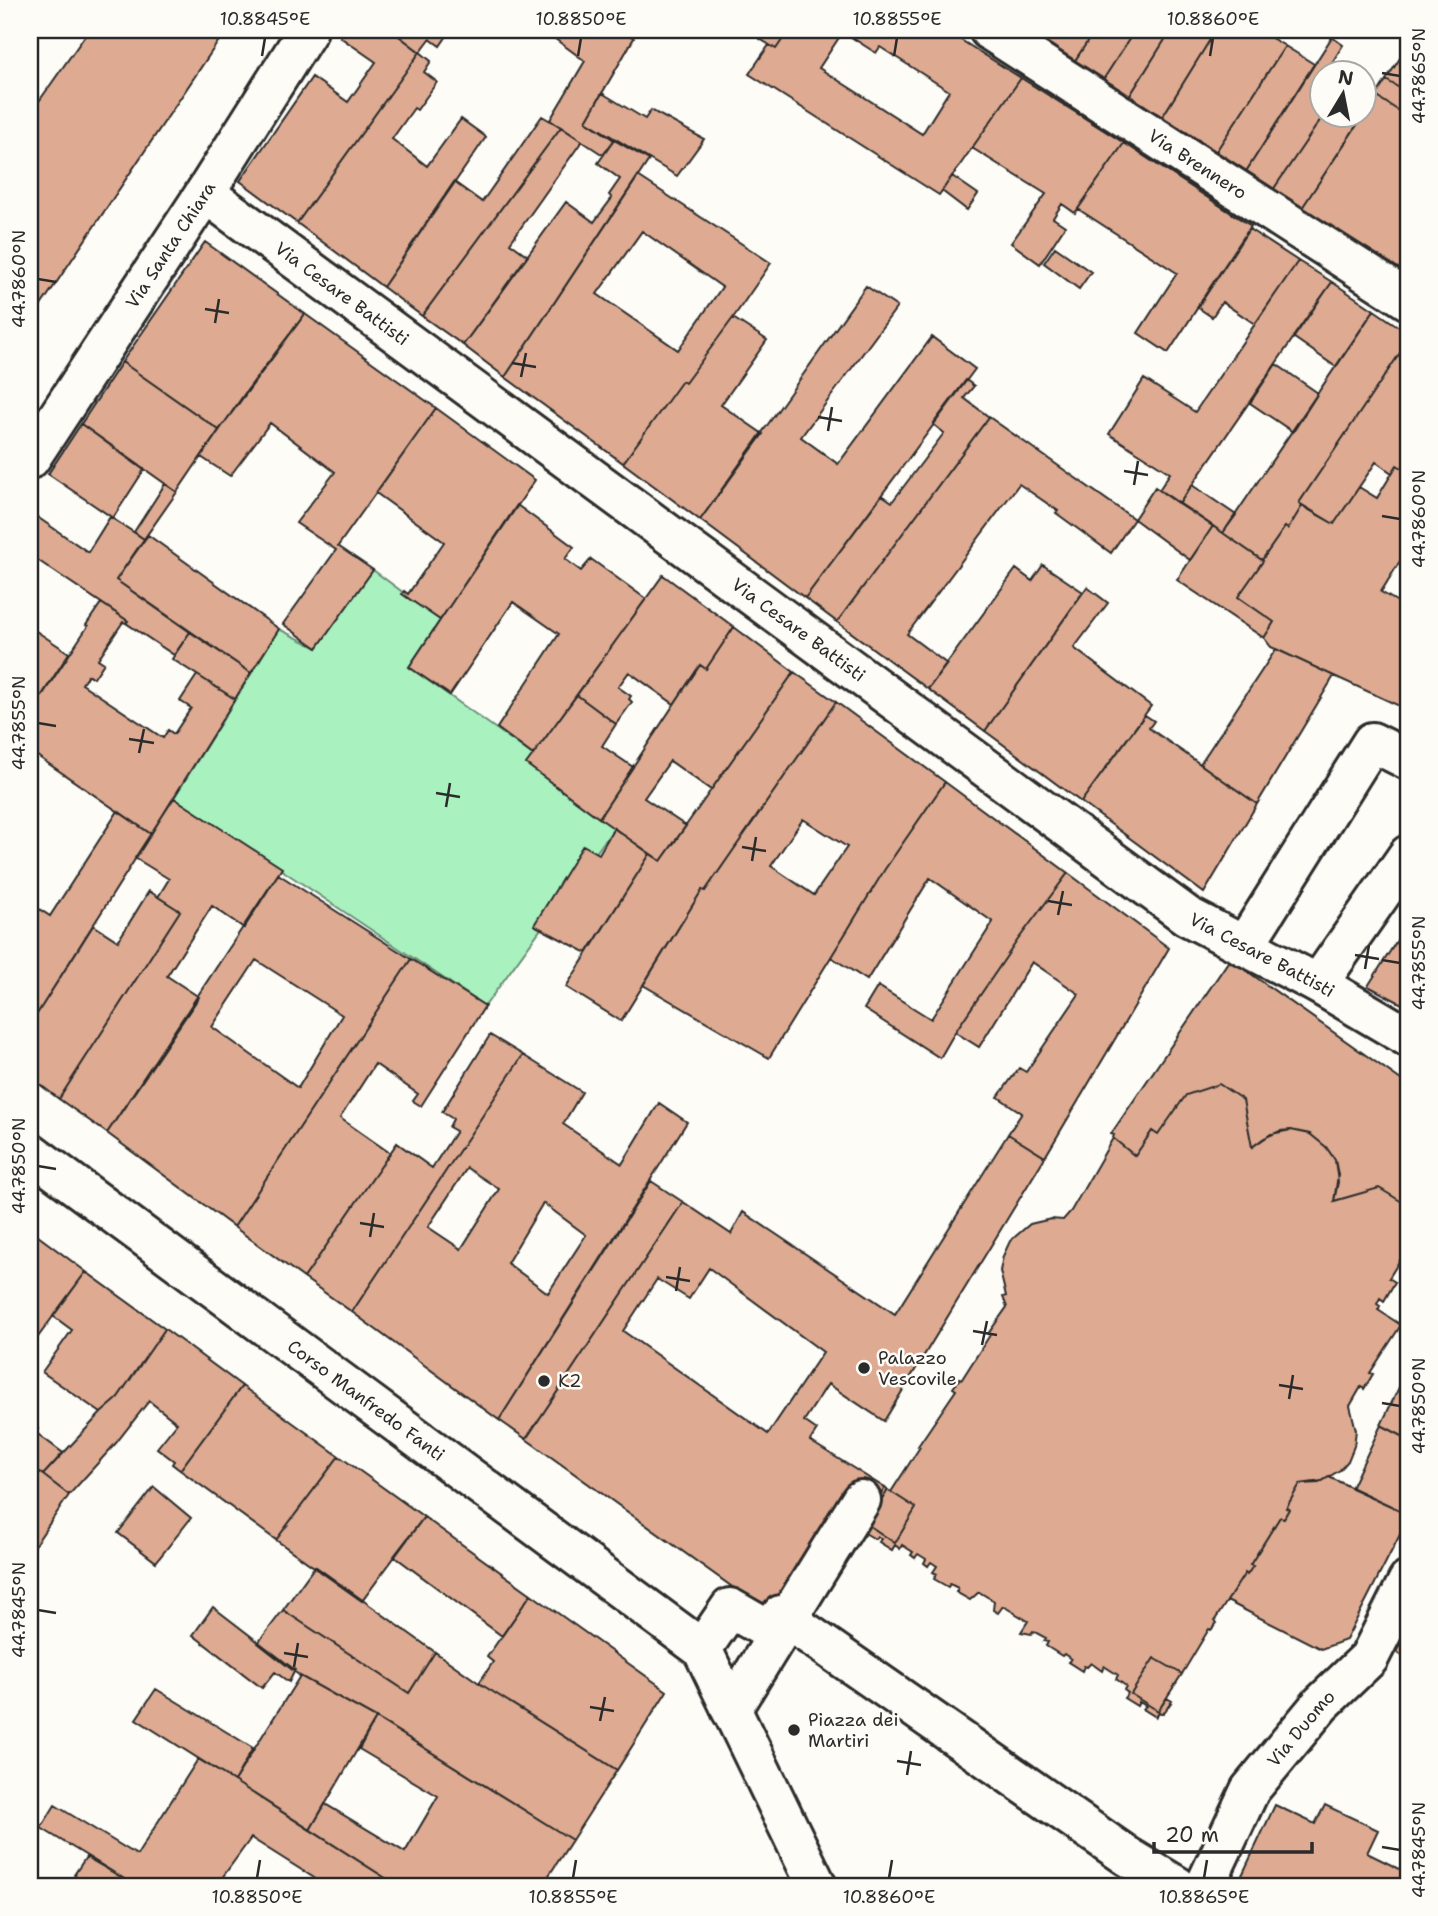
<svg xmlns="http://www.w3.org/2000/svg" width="1438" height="1916" font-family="'Shantell Sans',sans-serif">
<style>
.green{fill:#a9f2c0;stroke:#6a8e76;stroke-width:2}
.building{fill:#deab92;stroke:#2b2b2b;stroke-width:2;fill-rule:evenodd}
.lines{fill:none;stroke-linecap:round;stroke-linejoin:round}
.minor-casing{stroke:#2b2b2b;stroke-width:44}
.minor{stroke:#fdfcf7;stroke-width:38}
.ticks{fill:none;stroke:#2b2b2b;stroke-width:2.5}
.poi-dot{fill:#2b2b2b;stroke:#fdfcf7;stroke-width:2.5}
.labels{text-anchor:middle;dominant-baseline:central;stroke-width:5;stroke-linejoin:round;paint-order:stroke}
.street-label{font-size:18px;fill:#2b2b2b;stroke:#fdfcf7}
.poi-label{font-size:18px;fill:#2b2b2b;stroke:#fdfcf7;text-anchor:start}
.neatline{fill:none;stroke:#2b2b2b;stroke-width:2.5}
.ticks-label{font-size:18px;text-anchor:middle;fill:#2b2b2b}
</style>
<rect width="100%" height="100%" fill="#fdfcf7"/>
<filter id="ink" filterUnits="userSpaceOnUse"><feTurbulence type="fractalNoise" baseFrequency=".0143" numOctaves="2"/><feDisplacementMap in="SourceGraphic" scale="14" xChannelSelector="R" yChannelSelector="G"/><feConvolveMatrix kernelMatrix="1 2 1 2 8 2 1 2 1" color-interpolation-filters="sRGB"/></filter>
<g filter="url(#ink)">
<!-- green -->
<path class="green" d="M373,570l67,50 -31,47 124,88 81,73 -129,178 -311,-208 105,-169 38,19z"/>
<!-- building -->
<path class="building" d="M89,30h137l-196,292v-208z
M345,30h46l29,22 -123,171 -57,-42 72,-104 36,25 28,-40 -36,-25z
M391,30h60l-11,16 -10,-7 -10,13z
M543,30h78l13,8 -48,83 28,19 -11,15 -53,-35 35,-59z
M762,30h27l-13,19 -19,-12z
M789,30h55l-25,38 103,66 27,-43 -69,-44 -4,6 -25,-16 4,-6 -3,-1h93l76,48 -82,117 -190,-121 20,-29 7,4z
M1048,30h47l-21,32 -32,-23z
M1095,30h40l-32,50 -29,-18z
M1135,30h36l-42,67 -26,-17z
M1171,30h45l-55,89 -32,-22z
M1216,30h42l27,16 -70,107 -54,-34z
M1332,37l11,8 -18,29h-3l1,42 -50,74 -28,-17z
M1285,46l29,18 -69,109 -30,-20z
M420,52l11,9 -7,11 13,10 -20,28 -3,-2 -22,31 35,27 34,-47 25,18 -103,150 -86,-64z
M1404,52l4,3v38l-22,-13z
M1021,78l103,65 -49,70 -13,-9 -9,14 12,8 -25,38 -29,-21 35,-49 -74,-46z
M1386,80l22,13v24l-32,-21z
M602,93l43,26 6,-9 53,29 -27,37 -91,-55z
M1376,96l32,21v157l-106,-66z
M542,116l19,11 -139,189 -39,-29 71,-105 28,20z
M1323,116h33l5,3 -59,89 -29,-18z
M561,127l21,14 -72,102 18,13 -65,89 -41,-29z
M614,140l35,20 -144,217 -42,-32 103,-143 28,20 18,-24 -3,-3 11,-16 -22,-16z
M1124,143l127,83 -83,127 -30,-20 39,-60 -99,-64z
M638,176l133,87 -38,55 -48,65 -3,-2 -59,82 -118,-86zM642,231l80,56 -44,63 -81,-56z
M952,176l26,18 -11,16 -25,-19z
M1249,229l49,32 -43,63 -33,-22 -10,15 -15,-10z
M205,242l100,72 -86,116 -97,-68z
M1055,247l36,25 -12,17 -35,-26z
M1298,261l34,21 -153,222 -20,-14 11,-17 -61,-39 35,-55 51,33z
M1332,282l42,28 -38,57 -43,-30z
M866,286l31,21 -96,130 37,27 94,-127 43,32 -170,229 -105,-78z
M1374,310l34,23v8l-109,162 3,3 -14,23 -3,-2 -23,33 -39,-27z
M305,314l131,94 -98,138 35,24 -56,78 -34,-24 53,-74 -40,-27 39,-51 -65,-49 -40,53 -29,-19 44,-64z
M733,318l34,22 -46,65 42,29 -63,86 -77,-57 59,-82 3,2z
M1408,341v118l-6,9 -5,-3 -5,8 -16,-11 -42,62 -35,-21z
M122,362l97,68 -42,62 -96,-68z
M1276,364l42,29 -25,39 -43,-29z
M966,380l8,6 -10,12 25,19 -152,205 -32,-24 77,-103 10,7 52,-69 -11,-9z
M436,408l99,72 -95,140 -38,-26 2,-3 4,3 36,-52 -68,-49z
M989,417l145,102 -23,34 -55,-40 2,-2 -39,-27 -112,150 40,30 -19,25 -91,-67z
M81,424l63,46 -31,48 -65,-44z
M1406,462l2,1v85l-27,44 27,16v102l-137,-63 -7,-9 10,-16 -36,-25 25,-36 -1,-1 23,-33 3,2 14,-23 32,18 25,-37 18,11 20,-33 5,3z
M165,484l12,8 -33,47 -10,-7z
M1192,485l44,30 -13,18 -44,-29z
M1155,487l58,39 -23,34 -56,-41z
M517,505l57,42 -9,12 16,12 10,-12 55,40 -113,156 -36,-27 62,-94 -46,-32 -63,93 -41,-28z
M30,512l58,40 22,-35 34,22 -28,41 74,52 -16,23 -48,-32 2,-2 -98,-66z
M1213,526l50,35 -25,36 36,25 -10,16 -87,-58z
M148,535l131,94 -28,44 -135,-93z
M1043,565l40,27 -98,139 -57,-42 88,-120 16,12z
M663,575l71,52 -28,42 -6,-4 -26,39 -45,-32 -11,15 13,9 -2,3 3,3 -16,22 -39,-29z
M1087,587l21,16 -34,45 77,58 -70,96 -96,-71z
M101,603l27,18 -2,2 -3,-1 -25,37 6,4 -10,15 -6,-3 -6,9 81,54 5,-8 6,4 17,-26 -11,-7 17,-26 38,24 -84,135 -121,-83v-37l58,-88 -2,-1z
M30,627l39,26 -29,45 -10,-6z
M734,627l60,45 -83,118 -41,-29 -26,37 42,28 -25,35 -62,-43 101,-153 6,4z
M190,632l61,41 -16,26 -63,-40z
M1276,649l58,27 -77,128 -57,-40z
M794,672l42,30 -131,189 -3,-1 -81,131 -55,-34 84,-133 11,7z
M577,695l39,29 -14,22 31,21 -34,51 -73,-54z
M836,702l109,80 -60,87 -116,189 -126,-73 59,-95 3,1zM803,819l44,28 -33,48 -43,-29z
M1145,715l9,6 -5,7 108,76 -53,89 -123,-91z
M945,782l123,91 -51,68 -62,91 -15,26 -76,-49 14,-23 53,33 62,-97 -63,-44 -63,102 -36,-23 54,-88z
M174,798l108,70 -38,60 -32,-22 -45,70 32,21 -92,136 -48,-34 121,-188 -22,-14 11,-18 -34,-21z
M118,811l33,23 -121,191v-122l20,13z
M614,828l36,26 -63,99 -53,-28 49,-80 16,9z
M1068,873l101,75 -124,209 -37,-23 14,-21 -24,-16 21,-29 7,4 53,-78 -47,-32 -53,85 -24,-15 62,-91z
M278,874l133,85 -177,268 -127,-94zM256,960l86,55 -44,73 -86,-61z
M149,891l31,20 -121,188 -29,-22v-52l63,-100 25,16z
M1408,923v84l-40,-21z
M411,959l74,47 -64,100 -8,-5 5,-7 -43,-30 -35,54 50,35 -86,125 -70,-51z
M1230,959l178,126v126l-1,-6 -28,-17 -45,13 4,-19 -3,-22 -9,-13 -16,-13 -19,-4 -11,1 -16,7 -12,9 -9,-47 -24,-16 -33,11 -28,40 -6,-4 -17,25 -22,-18 1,-3 -3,-1z
M490,1035l33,20 -171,257 -48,-34 93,-135 35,25 24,-37 -7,-4 4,-8 -11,-7z
M523,1055l59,37 -19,32 59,40 37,-61 28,19 -188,298 -147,-108zM467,1168l32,21 -38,60 -33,-22zM543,1203l43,32 -38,58 -41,-30z
M1219,1084l24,16 9,47 19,-13 20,-4 19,4 16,13 9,13 3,15 -4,26 45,-13 28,17 1,42 -19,31 6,4 -11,19 -4,-3 -3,6 3,2 -2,4 23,15 -31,48 3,1 -9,15 -3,-2 -11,19 6,24 -2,16 -6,15 -8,9 -18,11 -22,3 -14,24 3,1 -5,9 -4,-1 -30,48 3,1 -6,9 -2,-2 -30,47 2,3 -6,7 -2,-1 -27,45 -28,-16 -23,36 27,17 9,-13 5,3 -9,13 -4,-2 -3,5 -13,-8 3,-3 -7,-4 -2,4 -13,-8 4,-5 -4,-3 2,-4 -10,-7 2,-4 -14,-9 -2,5 -11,-8 -4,4 -3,-1 -2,5 -14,-9 3,-3 -7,-5 -2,2 -16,-10 2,-4 -4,-1 2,-3 -13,-7 -2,3 -10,-2 7,-11 -25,-15 -5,7 -5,-3 1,-9 -15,-9 -9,8 -14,-8 2,-4 -8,-4 -2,3 -14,-8 3,-5 -4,-2 4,-6 -6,-4 -3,4 -4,-3 2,-4 -8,-5 -3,4 -4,-3 2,-3 -11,-7 -2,4 -5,-4 -3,5 -13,-8 2,-3 -4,-3 -2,3 -12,-7 -1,-8 23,-36 3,2 -21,34 28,19 21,-35 -25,-16 29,-45 -2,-1 38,-56 -3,-2 7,-10 2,1 28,-44 -2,-1 19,-27 -4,-10 3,-1 -6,-25 3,-15 7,-15 20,-17 21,-5 12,1 8,-9 42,-73 22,18 17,-25 6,4 28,-40z
M1008,1134l37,23 -161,264 -56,-37 -24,37 13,9 -7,11 75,47 -13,20 -27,-19 -75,125 -244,-175 157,-237 48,32 12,-22 152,102zM709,1268l114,84 -55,82 -145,-103 34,-52 32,20z
M651,1181l32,21 -157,237 -27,-19z
M30,1230l59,44 -4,-1 -47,64 -8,-7z
M85,1273l4,1 76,55 -49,71 -15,13 -59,-41 30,-42 -19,-14z
M165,1329l77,57 -62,84 -8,-6 2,-3 -17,-13 20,-25 -28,-22 -33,42 -47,52 -26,-20 58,-62 15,-13z
M1402,1381l6,3v55l-27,-14z
M242,1386l97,70 -63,84 -96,-70z
M30,1423l8,6 -3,3 28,21 -20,22 -13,-10z
M1381,1425l27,14v75l-57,-26z
M339,1456l85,61 -62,84 -86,-61z
M30,1465l39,30 -39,57z
M1329,1477l79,37v5l-62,121 -25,9 -94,-48 18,-28 2,2 6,-9 -3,-1 30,-48 4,1 5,-9 -3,-1 14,-24 19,-1z
M154,1487l37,31 -35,44 -38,-29z
M888,1490l28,18 -21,35 -28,-19z
M424,1517l107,77 -29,42 -108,-80z
M315,1566l120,86 -26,41 -126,-83z
M531,1594l136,97 -50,79 -138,-87 14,-21 -6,-5z
M213,1607l82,63 -6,12 -14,-10 -13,16 -69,-53z
M283,1610l126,83 26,-41 44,31 138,87 -45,70 -189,-118 -83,-46 -42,-33z
M1408,1629v30l-12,-7z
M1154,1658l28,16 -24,37 -27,-17z
M300,1676l76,42 -66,112 -76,-49z
M156,1689l97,59 -19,33 -98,-62z
M376,1718l196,122 -30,46h-144l-88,-56 15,-26 80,48 33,-56 -79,-47z
M198,1759l36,22 164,105h-71l-76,-48 -35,48h-80l-95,-58 14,-23 82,50z
M1275,1805l40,19 10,-19 53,25 -11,23 41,20v13h-171z
M86,1857l40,23 -4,6h-11l-8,-5 -4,5h-8l-17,-11z"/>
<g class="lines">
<!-- minor casing -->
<g class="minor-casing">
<g id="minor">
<path id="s1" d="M989,30l419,270"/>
<path id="s2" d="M205,193l982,723 131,68 90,53"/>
<path id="s3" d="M30,459l175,-266 103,-163"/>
<path d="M1244,946l128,-204 36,18"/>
<path d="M1318,984l90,-129"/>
<path id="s4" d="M30,1152l672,497 115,237"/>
<path d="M702,1649l28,-41 40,23 11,-16 346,241 50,30"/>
<path d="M731,1710l130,-210"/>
<path id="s5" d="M1205,1886l45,-96 71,-86 48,-46 39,-77"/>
</g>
</g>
<!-- minor -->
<use href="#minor" class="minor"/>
</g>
</g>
<!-- ticks -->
<path class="ticks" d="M262,56l3,-18M578,56l3,-18M894,56l3,-18M1210,56l3,-18M1382,73l18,3M38,279l18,3M205,309l24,4M215,323l4,-24M512,363l24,4M521,377l5,-24M818,417l24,4M828,431l4,-24M1124,471l24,4M1134,485l4,-24M1382,516l18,3M38,723l18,3M129,739l25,4M139,753l5,-24M436,793l24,4M446,807l4,-24M742,847l24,4M752,861l4,-24M1048,901l24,4M1058,915l5,-24M1355,955l24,4M1382,960l18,3M1365,969l4,-24M38,1166l18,3M360,1223l24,4M370,1237l4,-24M666,1277l24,4M676,1291l4,-24M973,1331l24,4M982,1345l5,-24M1279,1385l24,4M1289,1399l4,-24M1382,1403l18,3M38,1610l18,3M284,1653l24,4M294,1667l4,-24M590,1707l24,4M600,1721l5,-24M897,1761l24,4M907,1775l4,-24M1382,1847l18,3M257,1878l3,-18M573,1878l3,-18M889,1878l3,-18M1204,1878l3,-18"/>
<!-- markers -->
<g class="poi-dot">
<circle cx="864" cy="1368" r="7"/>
<circle cx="544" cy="1381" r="7"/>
<circle cx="794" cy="1730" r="7"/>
</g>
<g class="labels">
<!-- street labels -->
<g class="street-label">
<text stroke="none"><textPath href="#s1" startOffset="248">Via Brennero</textPath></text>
<text stroke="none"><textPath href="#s3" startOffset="256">Via Santa Chiara</textPath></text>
<text stroke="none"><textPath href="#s2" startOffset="170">Via Cesare Battisti</textPath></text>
<text stroke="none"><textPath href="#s2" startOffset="737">Via Cesare Battisti</textPath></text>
<text stroke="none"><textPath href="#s2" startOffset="1304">Via Cesare Battisti</textPath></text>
<text stroke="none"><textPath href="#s4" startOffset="418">Corso Manfredo Fanti</textPath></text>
<text stroke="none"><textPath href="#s5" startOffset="186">Via Duomo</textPath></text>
</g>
<!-- poi labels -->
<g class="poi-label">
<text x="878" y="1358">Palazzo<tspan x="878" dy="21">Vescovile</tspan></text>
<text x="558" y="1381">K2</text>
<text x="808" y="1720">Piazza dei<tspan x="808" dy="21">Martiri</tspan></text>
</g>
</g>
<!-- margin -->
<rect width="1438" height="1916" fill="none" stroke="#fdfcf7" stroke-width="77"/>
<!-- north arrow -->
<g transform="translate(1343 94) rotate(10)"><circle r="33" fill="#fdfcf7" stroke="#a9a8a5" stroke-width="2"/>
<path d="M0-5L12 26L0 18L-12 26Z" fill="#2b2b2b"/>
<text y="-10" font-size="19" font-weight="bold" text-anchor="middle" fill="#2b2b2b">N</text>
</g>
<!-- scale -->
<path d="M1154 1842v10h158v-10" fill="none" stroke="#2b2b2b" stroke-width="3.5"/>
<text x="1165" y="1842" font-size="21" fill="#2b2b2b" stroke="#fdfcf7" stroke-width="5" paint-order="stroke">20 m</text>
<rect x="38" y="38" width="1362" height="1840" class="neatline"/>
<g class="ticks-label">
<text x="265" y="25">10.8845°E</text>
<text x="581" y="25">10.8850°E</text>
<text x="897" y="25">10.8855°E</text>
<text x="1213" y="25">10.8860°E</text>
<text transform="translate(1419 76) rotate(-90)" y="6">44.7865°N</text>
<text transform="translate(19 279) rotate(-90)" y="6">44.7860°N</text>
<text transform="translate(1419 519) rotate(-90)" y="6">44.7860°N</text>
<text transform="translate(19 723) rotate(-90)" y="6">44.7855°N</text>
<text transform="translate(1419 963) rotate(-90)" y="6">44.7855°N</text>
<text transform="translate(19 1166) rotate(-90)" y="6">44.7850°N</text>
<text transform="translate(1419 1406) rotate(-90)" y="6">44.7850°N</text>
<text transform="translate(19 1610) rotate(-90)" y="6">44.7845°N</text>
<text transform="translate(1419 1850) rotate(-90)" y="6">44.7845°N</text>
<text x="257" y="1903">10.8850°E</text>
<text x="573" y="1903">10.8855°E</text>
<text x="889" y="1903">10.8860°E</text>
<text x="1204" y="1903">10.8865°E</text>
</g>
</svg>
